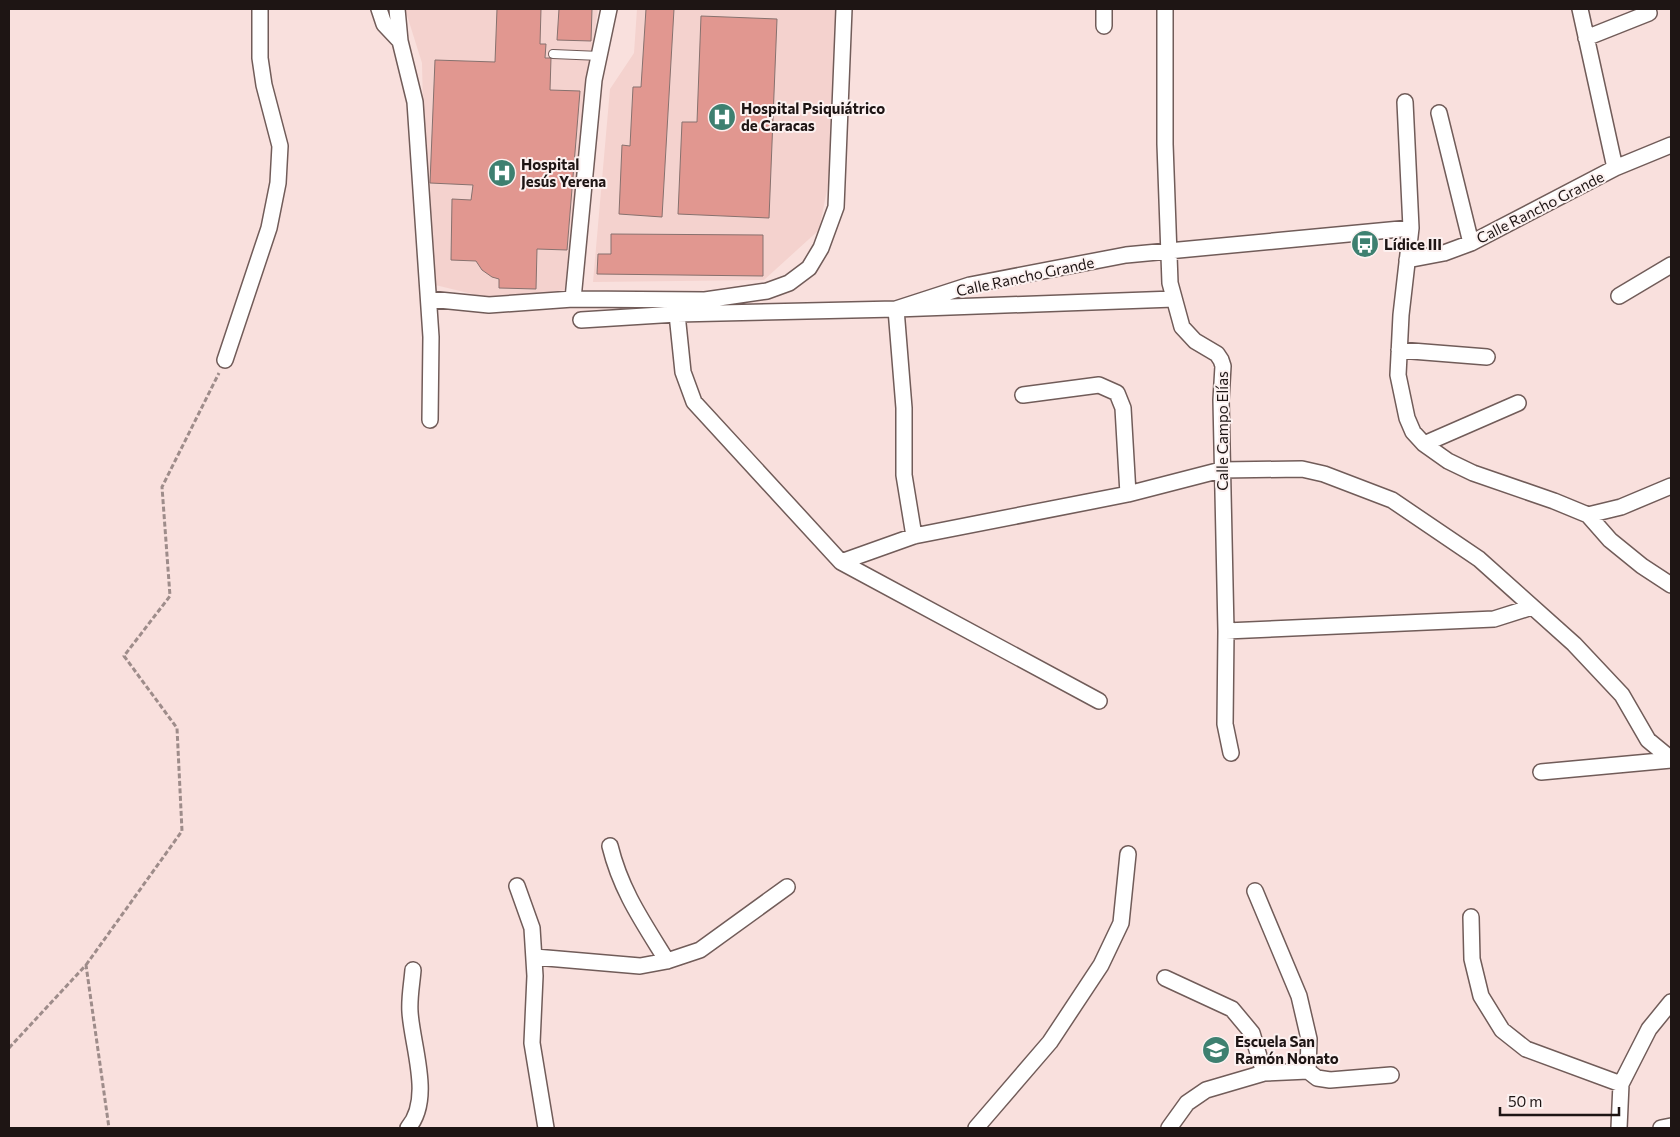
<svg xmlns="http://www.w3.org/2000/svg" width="1680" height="1137" font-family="Commissioner,sans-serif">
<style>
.built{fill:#f4d2ce}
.building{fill:#e19790;stroke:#87716e}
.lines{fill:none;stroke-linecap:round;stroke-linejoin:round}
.lane-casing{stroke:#715c59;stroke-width:10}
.street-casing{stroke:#715c59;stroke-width:18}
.path{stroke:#9e8c8a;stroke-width:3;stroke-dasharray:5 2.5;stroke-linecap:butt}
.lane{stroke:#fff;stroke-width:8}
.street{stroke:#fff;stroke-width:15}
.labels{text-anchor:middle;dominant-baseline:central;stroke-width:4;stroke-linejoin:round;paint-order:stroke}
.poi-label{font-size:15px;font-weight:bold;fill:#1e1514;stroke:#fcf1f0;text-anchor:start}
.street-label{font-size:15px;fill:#1e1514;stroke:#fcf1f0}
</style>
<rect width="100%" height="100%" fill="#f9e0dd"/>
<!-- built -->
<path class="built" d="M405,9h193l-5,34 -28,247 -72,9 -66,-16 -5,-220z
M637,9h204l-5,136 -17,85 -55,50 -171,2 17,-193 24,-36z"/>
<!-- building -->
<path class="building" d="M497,9h44l-1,35h6l-1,14h6l-1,32 30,1 -13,159 -30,-1 -1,40 -37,-1v-9l-7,-2 -10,-7 -6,-9 -25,-1 1,-61 19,1 2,-15 -43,-2 5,-123 60,2z
M559,9h33l-1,32 -34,-1z
M646,9h28l-12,208 -43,-3 3,-69 8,1 3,-59h8z
M701,16l76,3 -8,199 -91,-4 4,-92h15z
M611,234l152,1v41l-166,-2 1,-20h13z"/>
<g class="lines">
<!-- lane casing -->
<g class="lane-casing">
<path id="lane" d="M553,54l47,2"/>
</g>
<!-- street casing -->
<g class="street-casing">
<path id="street" d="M379,9l5,15 16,17
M397,9l3,32 15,61 16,235 -1,83
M1104,9v17
M1165,9v135l5,139 12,44 13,14 22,13 4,6 2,6 -2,34 5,231 -1,93 6,29
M1580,9l35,159
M1586,38l63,-25
M1405,102l6,126 -10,87 -3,60 9,43 6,14 11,12 24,17 25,12 81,28 34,14 22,25 32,26 29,19
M1439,113l32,130
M1407,260l37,-7 27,-10 144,-75 56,-23
M1619,296l52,-31
M429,299l60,6 84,-6 132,1 62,-9 22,-8 20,-15 12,-20 15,-41 8,-198
M573,299l21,-219 15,-71
M677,314l6,58 11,30 147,160 258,139
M581,320l96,-6 219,-5 74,-24 156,-30 285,-27
M1399,350l88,7
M225,360l44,-132 9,-45 2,-37 -16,-61 -4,-27v-49
M1023,395l76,-10 18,8 6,15 5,86
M1424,444l94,-41
M1588,515l33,-8 50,-21
M914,536l-10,-61v-67l-8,-99 278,-10
M841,562l73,-26 214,-42 93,-24 81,-1 22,5 68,26 87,59 95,85 48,51 26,45 23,19
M1226,631l268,-12 38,-12
M1541,772l130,-12
M610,846c11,45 33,76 57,115
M517,886l15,42 3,48 -3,67 14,85
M1255,891l44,105 10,43 -1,32
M1471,917l1,42 9,37 21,34 24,19 95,35
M535,957l105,9 27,-5 33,-11 87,-63
M1165,978l67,31 20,24 12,40
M408,1128c25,-29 4,-82 2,-116 -1,-14 2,-29 3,-42
M976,1128l74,-86 51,-77 20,-42 7,-69
M1169,1128l18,-25 19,-13 58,-17 44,-2 9,7 13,2 61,-5
M1619,1128l2,-44 28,-55 22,-27
M1661,1128l10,-2"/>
</g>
<!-- path -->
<path class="path" d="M86,965l96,-134 -5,-103 -53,-72 46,-60 -8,-109 57,-114
M9,1048l77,-83 23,163"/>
<!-- lane -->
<use href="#lane" class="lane"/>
<!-- street -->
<use href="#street" class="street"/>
</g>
<!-- icons -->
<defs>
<g id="hospital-disc" transform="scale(1.4375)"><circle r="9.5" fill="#3e8070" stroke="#fcf1f0"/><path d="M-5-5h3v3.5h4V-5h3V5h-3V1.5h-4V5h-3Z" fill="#fff"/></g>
<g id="bus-disc" transform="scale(1.4375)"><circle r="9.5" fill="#3e8070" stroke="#fcf1f0"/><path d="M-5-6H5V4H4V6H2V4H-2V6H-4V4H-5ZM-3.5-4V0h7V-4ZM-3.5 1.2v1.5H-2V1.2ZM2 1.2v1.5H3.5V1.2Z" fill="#fff"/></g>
<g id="school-disc" transform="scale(1.4375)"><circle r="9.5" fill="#3e8070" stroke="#fcf1f0"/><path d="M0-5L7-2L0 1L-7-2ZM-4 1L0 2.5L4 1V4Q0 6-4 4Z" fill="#fff"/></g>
</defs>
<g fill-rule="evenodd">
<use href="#hospital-disc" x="722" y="117"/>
<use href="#hospital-disc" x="502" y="173"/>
<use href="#bus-disc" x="1365" y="244"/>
<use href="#school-disc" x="1216" y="1050"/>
</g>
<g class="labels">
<!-- poi labels -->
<g class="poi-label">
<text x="741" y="108">Hospital Psiquiátrico<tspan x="741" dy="17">de Caracas</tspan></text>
<text x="521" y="164">Hospital<tspan x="521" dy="17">Jesús Yerena</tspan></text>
<text x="1384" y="244">Lídice III</text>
<text x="1235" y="1041">Escuela San<tspan x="1235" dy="17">Ramón Nonato</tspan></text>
</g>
<!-- street labels -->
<g class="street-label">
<text transform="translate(1540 207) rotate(-27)">Calle Rancho Grande</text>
<text transform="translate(1025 276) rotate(-12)">Calle Rancho Grande</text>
<text transform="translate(1222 431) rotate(-90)">Calle Campo Elías</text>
</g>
</g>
<!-- border -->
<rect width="1680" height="1137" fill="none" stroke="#1e1514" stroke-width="20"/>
<!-- scale -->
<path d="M1500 1107v8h119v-8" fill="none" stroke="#1e1514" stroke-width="2.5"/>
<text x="1508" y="1107" font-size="15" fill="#1e1514" stroke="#fcf1f0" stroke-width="4" paint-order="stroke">50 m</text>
</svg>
